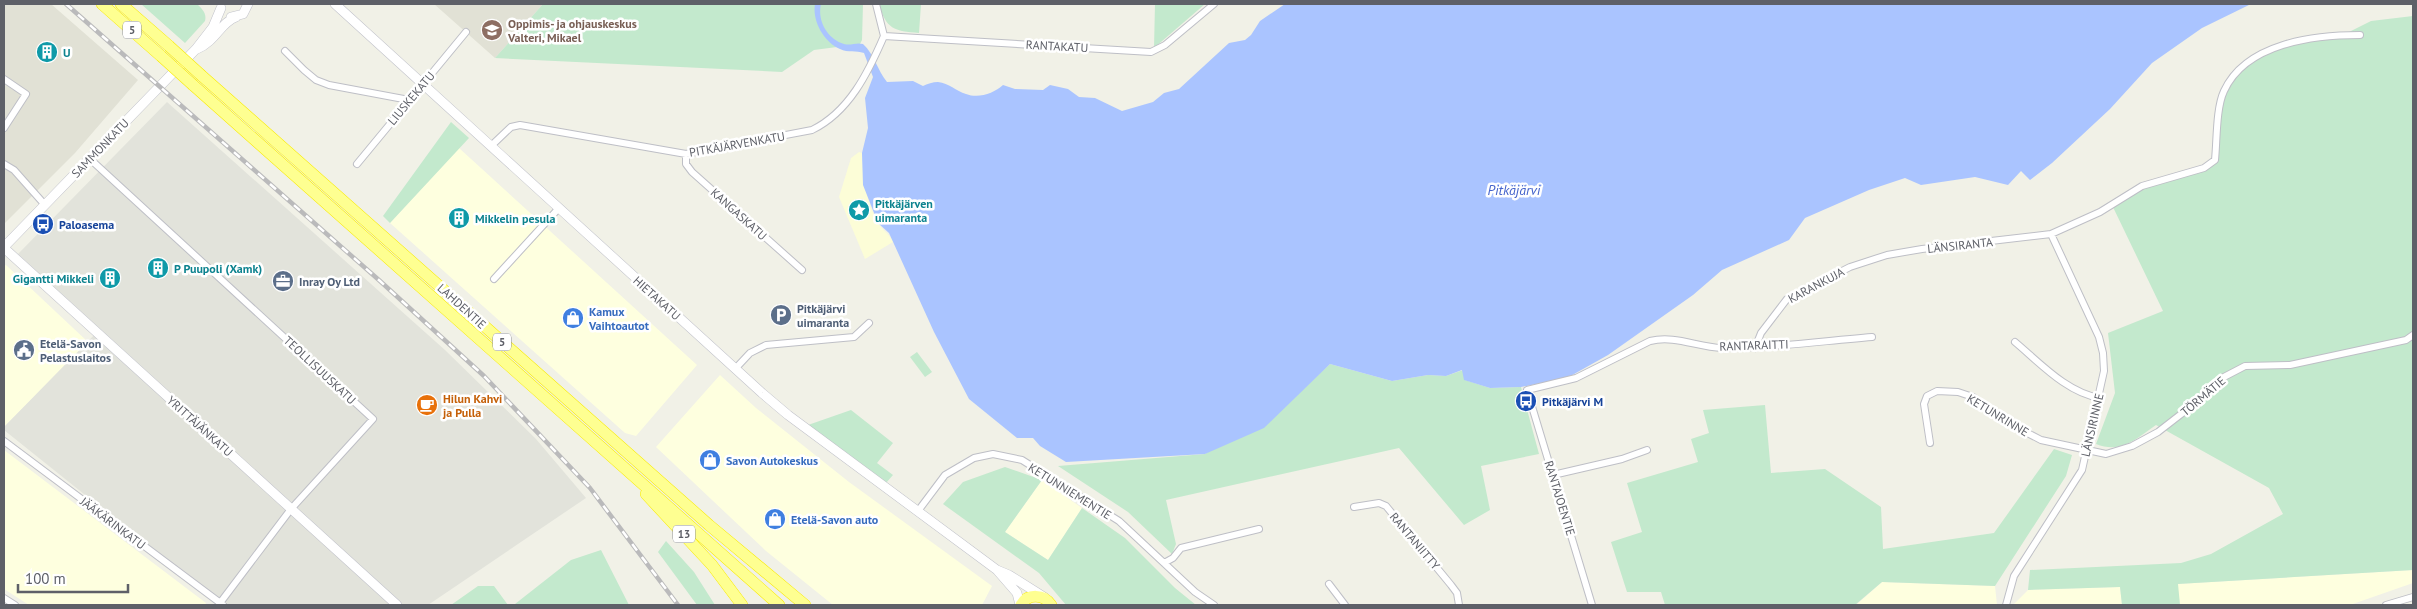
<svg xmlns="http://www.w3.org/2000/svg" width="2417" height="609" font-family="'PT Sans',sans-serif">
<style>
.commercial{fill:#feffdf}
.industrial{fill:#e2e3db}
.education{fill:#e1e1d5}
.green{fill:#c3e9cd}
.sand{fill:#fcfdd7}
.water{fill:#aac4ff}
.lines{fill:none;stroke-linecap:round;stroke-linejoin:round}
.street-casing{stroke:#bebfc6;stroke-width:8}
.secondary-casing{stroke:#c1c2ca;stroke-width:10}
.highway-casing{stroke:#f9eb00;stroke-width:12}
.street{stroke:#fff;stroke-width:6}
.secondary{stroke:#fff;stroke-width:9}
.highway{stroke:#feff91;stroke-width:11}
.rail-casing{stroke:#bababb;stroke-width:4.5}
.rail{stroke:#fff;stroke-width:2.5;stroke-dasharray:8;stroke-linecap:butt}
.highway-bridge-casing{stroke:#f9eb00;stroke-width:12;stroke-linecap:butt}
.highway-bridge{stroke:#feff91;stroke-width:11}
.labels{text-anchor:middle;dominant-baseline:central;stroke-width:5;stroke-linejoin:round;paint-order:stroke}
.shield{fill:#fff;stroke:#8e9095;stroke-width:1}
.shield-label{font-size:11px;font-weight:bold;fill:#5e6068}
.education-label{font-size:12px;font-weight:bold;fill:#785e54;stroke:#fff;text-anchor:start}
.street-label{font-size:12px;fill:#5e6068;stroke:#fff}
.culture-label{font-size:12px;font-weight:bold;fill:#0d838f;stroke:#fff;text-anchor:start}
.transit-label{font-size:12px;font-weight:bold;fill:#164399;stroke:#fff;text-anchor:start}
.service-label{font-size:12px;font-weight:bold;fill:#4e5e75;stroke:#fff;text-anchor:start}
.shop-label{font-size:12px;font-weight:bold;fill:#366cbe;stroke:#fff;text-anchor:start}
.food-label{font-size:12px;font-weight:bold;fill:#c56008;stroke:#fff;text-anchor:start}
.water-label{font-size:14px;font-style:italic;fill:#4463cb;stroke:#fff}
</style>
<rect width="100%" height="100%" fill="#f1f1e7"/>
<!-- commercial -->
<path class="commercial" d="M459,148l238,217 -61,71 -11,-3 -235,-210z
M6,265l82,77 -84,85v-161z
M720,375l36,33 93,74 143,104 -10,19h-149l-67,-54 -110,-104z
M4,450l202,153 -1,2h-176l-25,-16z
M1042,480l40,28 -34,52 -43,-28z
M2413,570v13l-63,22h-170l-3,-21z
M1882,582l113,4 2,19h-141z
M2120,587l2,18h-109l15,-15z"/>
<!-- industrial -->
<path class="industrial" d="M167,102l278,248 91,89 50,59 -158,107h-210l2,-2 -216,-173v-3l96,-98 -82,-75z"/>
<!-- education -->
<path class="education" d="M4,4h47l87,76 -63,73 -71,71z
M434,4h109l-48,54z"/>
<!-- green -->
<path class="green" d="M141,4h56c5,5 10,9 8,17l-20,22z
M543,4h320l-1,36 -2,4 -46,6 -32,22 -287,-14z
M879,4h42l-2,29c-25,-2 -33,-4 -40,-29z
M1155,4h50l-51,44z
M2413,16v554l-235,14 2,21h-58l-2,-18 -92,3 2,-20 151,-7 30,-9 72,-40 -14,-26 -113,-63c-20,14 -35,29 -60,19l19,-51 -7,-60 55,-22 -51,-106 25,-16 67,-21 11,-8 9,-69 18,-25 29,-18 72,-13 28,-14z
M451,122l18,16 -79,85 -7,-7z
M917,352l15,20 -7,5 -15,-20z
M1330,364l62,17 36,-6 18,1 17,-6 2,10 25,8 31,-1 18,67 -58,12 9,44 -26,15 -65,-77 -233,52 10,44 -4,10 -44,-42 -70,-46 147,-12 100,-67z
M1765,405l6,68 54,-4 56,38 2,42 111,-16 60,-84 18,6 -6,21 -71,110 -113,-4 -27,23h-190l-4,-13h-34l-16,-50 31,-10 -15,-49 71,-21 -7,-23 18,-6 -6,-23z
M851,410l42,33 -16,20 16,12 -7,8 -78,-58z
M1005,467l37,13 -37,52 43,28 34,-52 43,30 50,50 21,17h-130l-27,-32 -96,-69 20,-22z
M666,541l28,31 21,33h-18l-39,-53z
M601,550l28,55 -114,-1 56,-44z
M478,586h16l14,19h-57z"/>
<!-- sand -->
<path class="sand" d="M859,152l3,1c1,25 3,44 15,68 4,8 12,12 16,21l-28,17 -26,-62 12,-39z"/>
<!-- water -->
<path class="water" d="M815,4h6c-4,16 6,35 23,40 7,2 12,-2 19,0 12,11 14,26 24,38l26,-1 10,5c4,-2 10,-4 15,-4 11,1 18,9 28,12 13,5 28,-1 37,-9l12,4 28,1 7,-5 18,4 11,8 16,1 27,13 31,-9 11,-9 15,-4 50,-46 16,-3 6,-5 9,-14 25,-17h966l-49,24 -50,35 -42,46 -58,54 -22,17 -9,-9 -13,14 -33,-8 -54,8 -16,-7 -36,12 -64,28 -16,22 -67,30 -29,25 -85,60 -41,23 -46,9 -31,1 -26,-8 -2,-10 -16,6 -18,-1 -36,6 -62,-17 -66,64 -59,26 -139,8 -26,-16 -7,-8h-16l-48,-39 -35,-67 -45,-99 -11,-10 -15,-38 -1,-32 6,-25 -3,-30 8,-21 -9,-24c-8,-3 -16,0 -24,-4 -16,-7 -28,-28 -25,-45z"/>
<g class="lines">
<!-- street casing -->
<g class="street-casing">
<path id="street" d="M876,4l8,32
M884,36l267,16 14,-7 49,-41
M285,51l19,19 12,10 13,5 80,15
M4,79l22,15 -22,34
M491,146l20,-19 9,-2 166,29 126,-24c37,-18 56,-57 72,-94
M686,154v10l6,8 110,98
M90,159l283,260 -82,90 -71,94
M4,164l10,6 31,35
M357,164l109,-132
M494,279l65,-71
M2015,342c24,20 52,51 85,56
M1755,348l6,-15 26,-34 63,-32 37,-12 35,-6 129,-15 49,-22 42,-26 62,-18 11,-8c2,-20 1,-52 9,-69 22,-48 90,-56 136,-56
M735,369l15,-16 16,-8 88,-8 15,-14
M4,441l219,164
M1930,443l-6,-39 3,-8 10,-5 21,1 15,5 35,26 33,17 65,14 26,-8 26,-14 40,-31 24,-23 23,-12 45,-1 116,-25 7,-5
M1553,475l69,-16 25,-9
M1354,507l25,-4 7,3 65,79 6,8 2,12
M918,511l27,-36 29,-17 19,-4 29,6 97,61 76,71 19,13
M1164,563l9,-5 8,-10 78,-19
M1329,584l16,21
M4,598l11,7
M1592,605l-65,-215 49,-12 74,-37c25,-6 47,6 72,7 50,0 100,-7 150,-11
M2006,605l8,-29 68,-106 22,-99 -1,-18 -4,-16 -48,-103
M2386,605l27,-8"/>
</g>
<!-- secondary casing -->
<g class="secondary-casing">
<path id="secondary" d="M335,4l427,389 26,22 209,155 20,23 3,12
M231,17l12,-3 5,-10
M197,49c19,-8 24,-27 39,-32
M4,247l192,-198 17,-22 8,-19
M4,248l393,357
M997,570l12,5 35,22"/>
</g>
<!-- highway casing -->
<g class="highway-casing">
<path id="highway" d="M102,4l59,52
M121,4l48,42
M202,76l507,449 96,80
M193,85l586,520
M646,494l66,71 30,40
M1021,605c7,-12 23,-11 30,0"/>
</g>
<!-- street -->
<use href="#street" class="street"/>
<!-- secondary -->
<use href="#secondary" class="secondary"/>
<!-- highway -->
<use href="#highway" class="highway"/>
<!-- rail casing -->
<g class="rail-casing">
<path id="rail" d="M66,4l314,277 104,95 106,112 88,117"/>
</g>
<!-- rail -->
<use href="#rail" class="rail"/>
<!-- highway-bridge casing -->
<g class="highway-bridge-casing">
<path id="highway-bridge" d="M169,46l33,30
M161,56l32,29"/>
</g>
<!-- highway-bridge -->
<use href="#highway-bridge" class="highway-bridge"/>
</g>
<!-- icons -->
<defs>
<g id="school-disc" transform="scale(1.125)"><circle r="9.5" fill="#8d6e63" stroke="#fff"/><path d="M0-5L7-2L0 1L-7-2ZM-4 1L0 2.5L4 1V4Q0 6-4 4Z" fill="#fff"/></g>
<g id="building-disc" transform="scale(1.125)"><circle r="9.5" fill="#0f9aa8" stroke="#fff"/><path d="M-4-6H4V6H1V3H-1V6H-4ZM-2.5-4.3h1.7v1.8h-1.7ZM.8-4.3h1.7v1.8H.8ZM-2.5-1h1.7V.8h-1.7ZM.8-1h1.7V.8H.8Z" fill="#fff"/></g>
<g id="sight-disc" transform="scale(1.125)"><circle r="9.5" fill="#0f9aa8" stroke="#fff"/><path d="M0-6L1.8-2.2L6-1.7L2.9 1.2L3.7 5.4L0 3.3L-3.7 5.4L-2.9 1.2L-6-1.7L-1.8-2.2Z" fill="#fff"/></g>
<g id="bus-disc" transform="scale(1.125)"><circle r="9.5" fill="#1a4fb4" stroke="#fff"/><path d="M-5-6H5V4H4V6H2V4H-2V6H-4V4H-5ZM-3.5-4V0h7V-4ZM-3.5 1.2v1.5H-2V1.2ZM2 1.2v1.5H3.5V1.2Z" fill="#fff"/></g>
<g id="office-disc" transform="scale(1.125)"><circle r="9.5" fill="#5c6f8a" stroke="#fff"/><path d="M-6-3h4V-5.5h4V-3h4V5H-6ZM-1-4.5V-3h2v-1.5ZM-6 0V1H6V0Z" fill="#fff"/></g>
<g id="parking-disc" transform="scale(1.125)"><circle r="9.5" fill="#5c6f8a" stroke="#fff"/><path d="M-3.5-5.5H1a3.5 3.5 0 0 1 0 7H-1V5.5H-3.5ZM-1-3.4V-.6H.8a1.4 1.4 0 0 0 0-2.8Z" fill="#fff"/></g>
<g id="shop-disc" transform="scale(1.125)"><circle r="9.5" fill="#3f7fe0" stroke="#fff"/><path d="M-5-2.5h2.3a2.7 3.5 0 0 1 5.4 0H5L5.5 6h-11ZM-1.5-2.5h3a1.5 2.3 0 0 0-3 0Z" fill="#fff"/></g>
<g id="civic-disc" transform="scale(1.125)"><circle r="9.5" fill="#5c6f8a" stroke="#fff"/><path d="M-.6-6.5H3V-4.5H.6V-3L4-1V1h2V6H-6V1h2V-1L-.6-3ZM-1.2 2.5V6h2.4V2.5Z" fill="#fff"/></g>
<g id="cafe-disc" transform="scale(1.125)"><circle r="9.5" fill="#e8710a" stroke="#fff"/><path d="M-5.5-4.5H6V0H3Q3 3.5 0 3.5H-2.5Q-5.5 3.5-5.5 0ZM3-3.2v2h1.7v-2ZM-6 4.5H4V6H-6Z" fill="#fff"/></g>
</defs>
<g fill-rule="evenodd">
<use href="#school-disc" x="492" y="30"/>
<use href="#building-disc" x="47" y="52"/>
<use href="#sight-disc" x="859" y="210"/>
<use href="#building-disc" x="459" y="218"/>
<use href="#bus-disc" x="43" y="224"/>
<use href="#building-disc" x="158" y="268"/>
<use href="#building-disc" x="110" y="278"/>
<use href="#office-disc" x="283" y="281"/>
<use href="#parking-disc" x="781" y="315"/>
<use href="#shop-disc" x="573" y="318"/>
<use href="#civic-disc" x="24" y="350"/>
<use href="#bus-disc" x="1526" y="401"/>
<use href="#cafe-disc" x="427" y="405"/>
<use href="#shop-disc" x="710" y="460"/>
<use href="#shop-disc" x="775" y="519"/>
</g>
<g class="labels">
<!-- shield labels -->
<g class="shield">
<rect x="123" y="21.5" width="18" height="17" rx="4"/>
<rect x="493" y="333.5" width="18" height="17" rx="4"/>
<rect x="673" y="525.5" width="22" height="17" rx="4"/>
</g>
<g class="shield-label">
<text x="132" y="30">5</text>
<text x="502" y="342">5</text>
<text x="684" y="534">13</text>
</g>
<!-- education labels -->
<g class="education-label">
<text x="508" y="23">Oppimis- ja ohjauskeskus<tspan x="508" dy="14">Valteri, Mikael</tspan></text>
</g>
<!-- street labels -->
<g class="street-label">
<text transform="translate(1057 46) rotate(3)">RANTAKATU</text>
<text transform="translate(411 98) rotate(-50)">LIUSKEKATU</text>
<text transform="translate(737 144) rotate(-10)">PITKÄJÄRVENKATU</text>
<text transform="translate(100 148) rotate(-46)">SAMMONKATU</text>
<text transform="translate(739 214) rotate(42)">KANGASKATU</text>
<text transform="translate(1960 245) rotate(-6)">LÄNSIRANTA</text>
<text transform="translate(1816 285) rotate(-28)">KARANKUJA</text>
<text transform="translate(657 298) rotate(42)">HIETAKATU</text>
<text transform="translate(462 306) rotate(42)">LAHDENTIE</text>
<text transform="translate(1754 345) rotate(-2)">RANTARAITTI</text>
<text transform="translate(320 370) rotate(43)">TEOLLISUUSKATU</text>
<text transform="translate(2203 396) rotate(-40)">TÖRMÄTIE</text>
<text transform="translate(1998 415) rotate(31)">KETUNRINNE</text>
<text transform="translate(2092 425) rotate(-77)">LÄNSIRINNE</text>
<text transform="translate(200 426) rotate(42)">YRITTÄJÄNKATU</text>
<text transform="translate(1070 491) rotate(32)">KETUNNIEMENTIE</text>
<text transform="translate(1560 498) rotate(73)">RANTAJOENTIE</text>
<text transform="translate(113 523) rotate(37)">JÄÄKÄRINKATU</text>
<text transform="translate(1415 541) rotate(50)">RANTANIITTY</text>
</g>
<!-- culture labels -->
<g class="culture-label">
<text x="63" y="52">U</text>
<text x="875" y="203">Pitkäjärven<tspan x="875" dy="14">uimaranta</tspan></text>
<text x="475" y="218">Mikkelin pesula</text>
<text x="174" y="268">P Puupoli (Xamk)</text>
<text x="94" y="278" text-anchor="end">Gigantti Mikkeli</text>
</g>
<!-- transit labels -->
<g class="transit-label">
<text x="59" y="224">Paloasema</text>
<text x="1542" y="401">Pitkäjärvi M</text>
</g>
<!-- service labels -->
<g class="service-label">
<text x="299" y="281">Inray Oy Ltd</text>
<text x="797" y="308">Pitkäjärvi<tspan x="797" dy="14">uimaranta</tspan></text>
<text x="40" y="343">Etelä-Savon<tspan x="40" dy="14">Pelastuslaitos</tspan></text>
</g>
<!-- shop labels -->
<g class="shop-label">
<text x="589" y="311">Kamux<tspan x="589" dy="14">Vaihtoautot</tspan></text>
<text x="726" y="460">Savon Autokeskus</text>
<text x="791" y="519">Etelä-Savon auto</text>
</g>
<!-- food labels -->
<g class="food-label">
<text x="443" y="398">Hilun Kahvi<tspan x="443" dy="14">ja Pulla</tspan></text>
</g>
<!-- water labels -->
<g class="water-label">
<text x="1514" y="190">Pitkäjärvi</text>
</g>
</g>
<!-- border -->
<rect width="2417" height="609" fill="none" stroke="#5e6068" stroke-width="10"/>
<!-- scale -->
<path d="M18 584v8h110v-8" fill="none" stroke="#5e6068" stroke-width="2.5"/>
<text x="25" y="584" font-size="15" fill="#5e6068" stroke="#ffffff" stroke-width="4" paint-order="stroke">100 m</text>
</svg>
